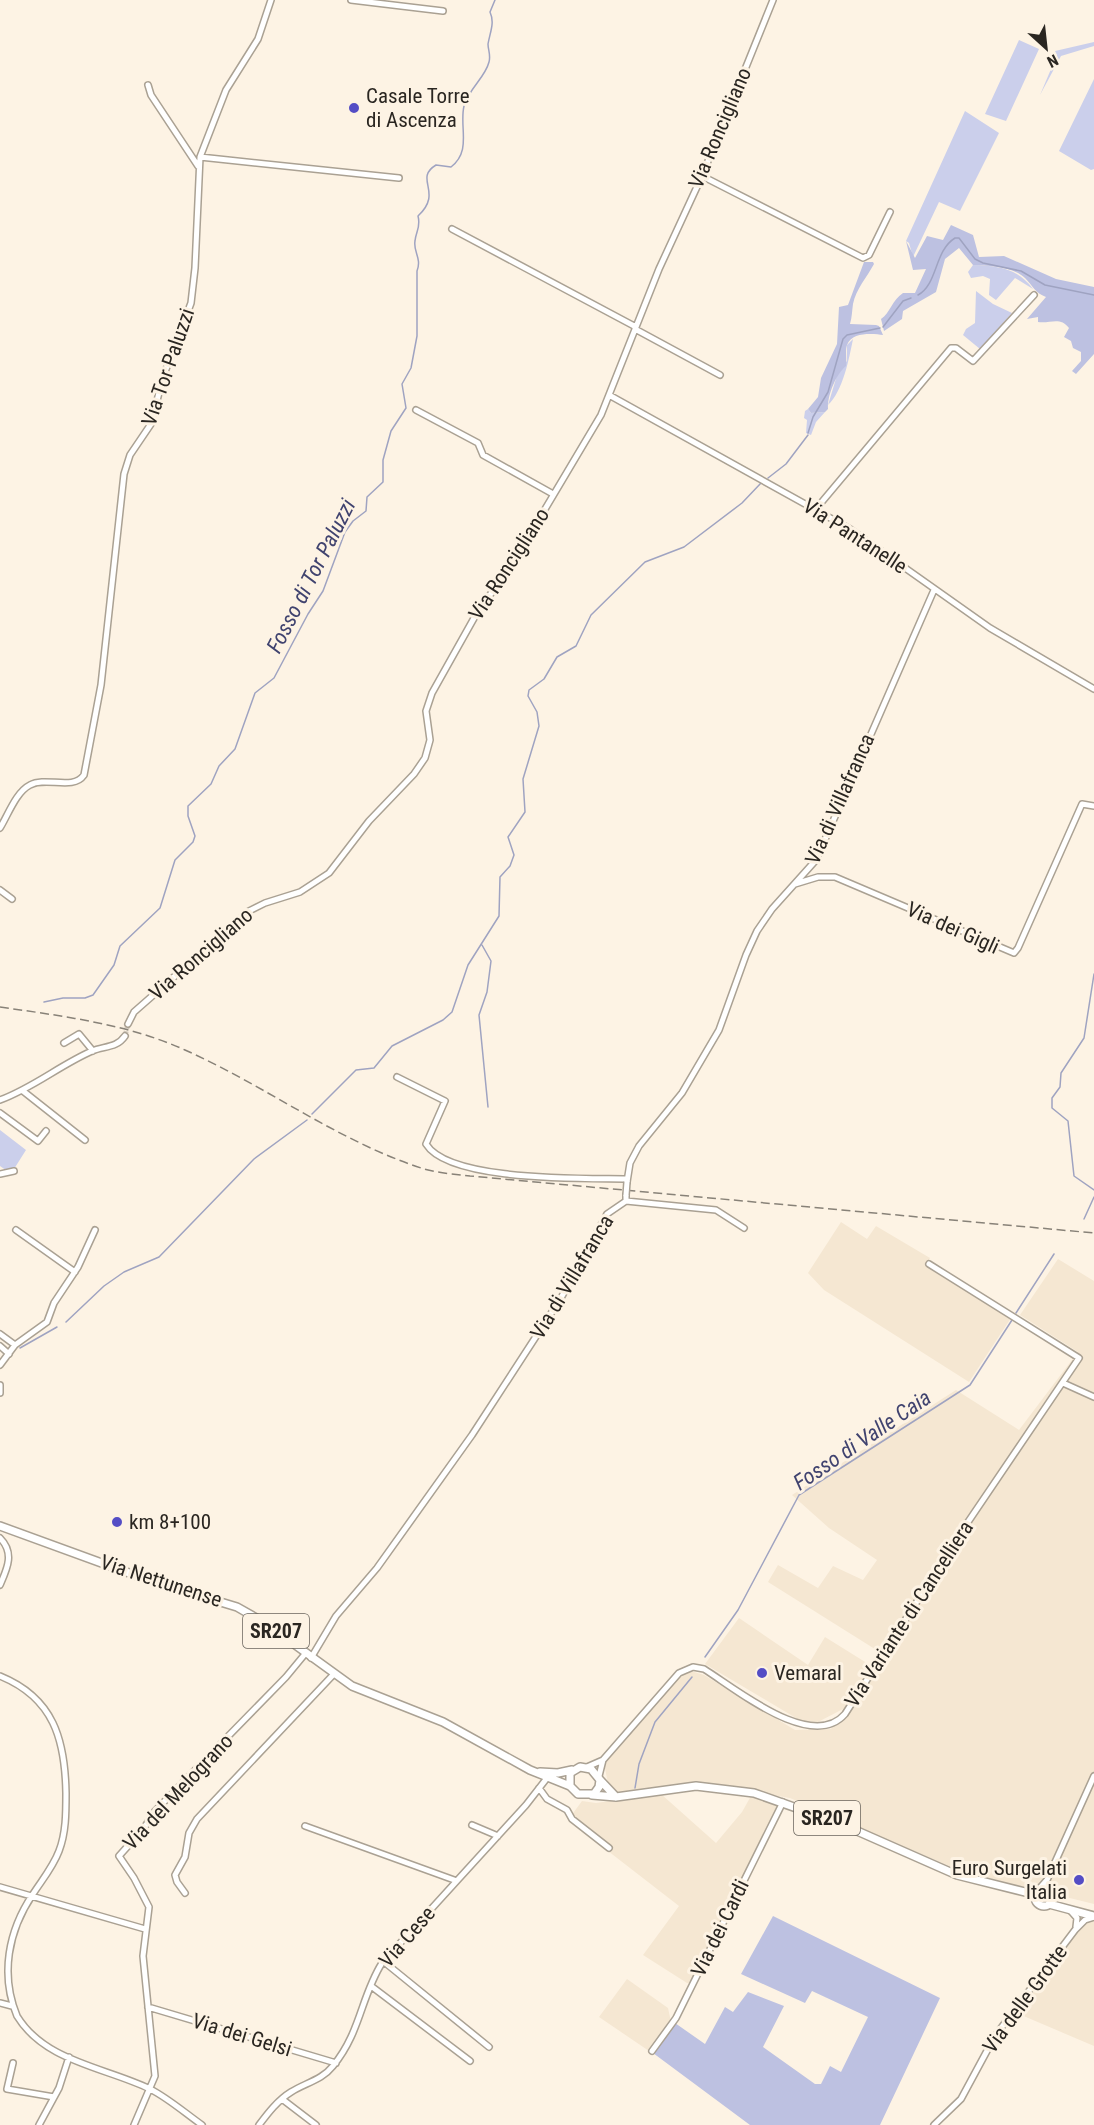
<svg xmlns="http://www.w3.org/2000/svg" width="1094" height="2125" font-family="'Roboto Condensed',sans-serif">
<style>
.built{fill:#f5e7d2}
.green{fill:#cbcfeb}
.forest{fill:#bdc1e1}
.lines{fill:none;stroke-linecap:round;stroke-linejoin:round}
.stream{stroke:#9fa3c1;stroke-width:1.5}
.minor-tunnel{stroke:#d3cabd;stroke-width:5;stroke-dasharray:5 2.5;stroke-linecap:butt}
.minor-casing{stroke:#aaa193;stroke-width:8}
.major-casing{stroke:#aaa193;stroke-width:10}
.minor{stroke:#fff;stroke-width:5}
.major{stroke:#fff;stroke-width:7}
.rail{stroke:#888278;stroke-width:1.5;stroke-dasharray:9 4.5;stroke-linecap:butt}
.minor-bridge-casing{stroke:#aaa193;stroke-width:8;stroke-linecap:butt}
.minor-bridge{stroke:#fff;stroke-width:5}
.poi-dot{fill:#544dc5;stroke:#fdf3e4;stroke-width:2}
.labels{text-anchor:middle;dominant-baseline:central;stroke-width:6;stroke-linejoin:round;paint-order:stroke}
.shield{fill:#fdf3e4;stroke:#69645c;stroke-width:1.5}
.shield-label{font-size:20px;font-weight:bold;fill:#2a2621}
.poi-label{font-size:21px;fill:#2a2621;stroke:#fdf3e4;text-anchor:start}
.street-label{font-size:21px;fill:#2a2621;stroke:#fdf3e4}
.water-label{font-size:22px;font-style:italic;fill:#40436f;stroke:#fdf3e4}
</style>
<rect width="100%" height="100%" fill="#fdf3e4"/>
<!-- built -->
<path class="built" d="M841,1222l26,17 9,-13 54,32 -4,8 85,52 -42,64 -145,-92 -16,-17z
M1058,1259l36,22v623l-133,-33 -171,-73 -94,-16 -79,11 -9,-9 -4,-21 77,-90 10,-2 13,4 91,55 36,-1 12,-20 -25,13 -17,-1 -96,-57 34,-46 69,47 17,-28 45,28 8,-14 -110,-69 10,-17 40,23 15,-22 30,14 14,-20 -48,-32 -37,-33 164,-105 63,40 59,-78 -58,-37z
M661,1794l55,49 26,-31 9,-16 28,8 -87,179h-5l-44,-28 36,-49 -111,-86 14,-19 14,2z
M1094,1919v127l-80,-34 64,-82 9,-9z
M627,1979l41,29 3,14 -22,29 -50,-34z"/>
<!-- green -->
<path class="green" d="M1019,40l20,9 -33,72 -21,-7z
M1094,42v4l-33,10 -21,39 17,-40 -2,-4z
M1094,79v90l-3,1 -32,-19z
M965,111l34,22 -39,78 -21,-9 -26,55 -4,-14 -3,-2z
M973,265c25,1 45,3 60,24l-18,-11 -19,22 -7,-5 1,-16 -7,-3 -12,2 -3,-6z
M976,291l17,13 19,9 -32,36 -17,-14 3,-6 9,-6z
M853,339c-4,20 -10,52 -25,66l10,-33 9,-11v-16z
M808,409l3,4 14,-1 -9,10 -5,13 -5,-2 1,-13 -3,-2 1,-7z
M0,1130l26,20 -12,19 -7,2 -7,-5z"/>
<!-- forest -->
<path class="forest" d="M951,225l22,10 6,22 25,-1 52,23 38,8v67l-18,20 -4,-3 9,-10v-9l-8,-4 -2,-7 -7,-4 5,-9c-9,-12 -19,-4 -31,-6v-5l-11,2 19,-22c-11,-4 -13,-11 -21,-19 -13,-12 -35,-12 -52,-13l-14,-17 -14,11 -9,33 -33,19 -1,8 -18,12 -3,-12c9,-6 11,-19 22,-26h12l11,-24 -13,1 -7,-29 9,17 12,-22 16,4z
M864,262h9l1,2c-7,13 -18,25 -21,40 -1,7 -1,13 -3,20l26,1 3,1 4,9c-8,-1 -31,-4 -36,10 -2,6 0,14 -1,21 -10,8 -19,30 -18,43l-3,3 -14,1 -3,-4 10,-12 3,-19 16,-34 2,-37 9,-2z
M773,1916l167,82 -60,127h-130l-97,-72 22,-30 30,21 20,-37 8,5 15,-20 36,14 -21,41 52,37h6l9,-18 11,6 27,-55 -56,-26 -7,12 -64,-29z"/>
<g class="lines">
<!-- stream -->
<path class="stream" d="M918,295c20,-11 16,-44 37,-57h4l16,21 8,4 38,8 24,14 49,10
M883,327l20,-26 8,-3
M808,433l5,-16 15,-25 15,-53 4,-4 33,-7
M768,478l18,-14 22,-29
M482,945l9,16 -4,31 -8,23 9,92
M1094,974l-10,64 -23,35 -1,14 -8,11v10l16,13 6,55 20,14
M44,1002l19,-4h22l8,-3 21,-30 6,-19 40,-38 15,-48 18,-18 2,-6 -7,-20v-10l23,-22 8,-18 16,-17 20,-56 19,-15 34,-64 15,-23 22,-59 8,-11 13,-10 1,-14 16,-15v-22l8,-29 15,-23 -4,-24 9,-16 6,-32v-65c5,-13 -4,-19 -2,-30 1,-10 6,-14 3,-25 26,-24 -5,-37 18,-51l15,2c21,-16 8,-40 13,-61 5,-18 21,-28 25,-44 2,-7 -1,-12 -1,-18 2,-12 7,-21 2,-32l5,-12
M312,1114l44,-44 18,-2 18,-22 51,-26 9,-8 16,-47 31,-49 1,-39 10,-11 4,-11 -6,-18 17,-25 -2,-33 16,-53 -2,-14 -9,-16 1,-6 15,-11 13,-22 19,-11 15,-31 54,-53 39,-15 58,-44 19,-20
M1084,1219l10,-22
M1016,1313l38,-59
M66,1322l38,-36 20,-14 35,-15 95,-98 53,-39
M20,1348l37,-21
M705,1657l33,-47 61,-115 171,-110 42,-65
M635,1788l4,-24 16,-42 37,-45"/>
<!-- minor-tunnel -->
<path class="minor-tunnel" d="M125,1036l3,-12"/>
<!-- minor casing -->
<g class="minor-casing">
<path id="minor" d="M351,0l92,11
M148,85l3,10 47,71
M200,157l199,21
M702,176l161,82 6,-3 21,-43
M452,229l184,98
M635,329l85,46
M609,395l241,134 140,99 104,61
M416,410l62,33 5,12 70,39
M815,510l136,-162h5l17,13 61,-66
M0,828c8,-13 16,-36 30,-43 16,-9 43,6 54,-10l17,-90 23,-211 6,-19 21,-31 12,-47 28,-74 4,-35 5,-111 26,-67 32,-51 13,-39
M795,884l23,-7h17l179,76 4,-5 64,-144 12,2
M0,890l12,9
M128,1024l6,-12 115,-101 16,-8 35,-11 29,-19 40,-52 45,-47 11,-16 5,-18 -4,-29 6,-18 46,-82 32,-43 91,-153 58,-146 43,-93 71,-176
M64,1043l15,-9 14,17
M397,1077l48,24 -19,43c23,38 159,34 201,35
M23,1091l62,49
M0,1100c33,-12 60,-35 92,-49 12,-5 25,-3 33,-15
M0,1113l38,28 8,-10
M0,1174l14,-3
M627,1182l3,-19 9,-17 43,-53 37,-63 27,-75 11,-24 15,-22 44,-49 118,-270
M626,1201l90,9 28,18
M16,1230l59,42
M0,1334l15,11
M0,1346l9,8
M0,1365l15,-20 32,-23 7,-19 24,-36 17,-37
M1063,1383l31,14
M0,1385v8
M0,1538c15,15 7,31 0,47
M311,1658l25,-42 41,-48 95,-133 89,-137 46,-84 19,-13v-6
M0,1676c54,22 65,64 66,117 0,20 0,40 -7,58 -6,16 -17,29 -26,43 -25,37 -33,81 -16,122 28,46 88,51 133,73 18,9 35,24 52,36
M587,1767l16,-7 76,-87 14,-6 11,2c32,20 108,83 141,45l121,-189 113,-167 -150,-94
M599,1776l4,-16
M539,1788l8,11 20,11 5,9 37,29
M472,1825l26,11
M305,1826l152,55
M0,1887l145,42
M1039,1889l8,-9 47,-104
M185,1893l-8,-11 -2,-7 10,-18 4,-24 8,-14 136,-144
M1070,1910l7,8 -1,9
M383,1961l106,86
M371,1986l99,75
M0,2003l12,3
M148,2007l188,56
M652,2051l24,-33 107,-216
M13,2063l-6,26 47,8
M282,2099l34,26
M39,2125l20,-37 10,-31
M134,2125l21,-49 -12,-120 6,-49 -15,-29 -15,-22 25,-28 11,-17 131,-134 19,-23
M259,2125c9,-12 19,-25 32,-33 14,-9 31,-12 42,-26 28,-34 28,-70 49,-103l144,-158 21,-27
M934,2125l27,-26 34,-63 80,-106 10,-10 9,-3"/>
</g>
<!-- major casing -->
<g class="major-casing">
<path id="major" d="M0,1526l151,55 86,26 28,16 87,63 91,36 87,48 40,16 8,8h16l5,-7 1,-7 -9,-11 -11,-2 -10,6v13
M540,1772l18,1 14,-3
M600,1780l16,17
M592,1795l24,2 80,-11 58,7 85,30 118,52 72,18 6,4
M1035 1897a9 9 0 1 1 18 0a9 9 0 1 1-18 0Z
M1049,1904l45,12"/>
</g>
<!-- minor -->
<use href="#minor" class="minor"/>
<!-- major -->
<use href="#major" class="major"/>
<!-- rail -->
<path class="rail" d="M0,1007c62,9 128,17 185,43 81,36 151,90 236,118 15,5 33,6 49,8l624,57"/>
<!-- minor-bridge casing -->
<g class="minor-bridge-casing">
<path id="minor-bridge" d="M626,1195l1,-13"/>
</g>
<!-- minor-bridge -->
<use href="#minor-bridge" class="minor-bridge"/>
</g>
<!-- markers -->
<g class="poi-dot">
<circle cx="354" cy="108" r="6"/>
<circle cx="117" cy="1522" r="6"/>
<circle cx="762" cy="1673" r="6"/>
<circle cx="1079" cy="1880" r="6"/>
</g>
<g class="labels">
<!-- shield labels -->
<g class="shield">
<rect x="243" y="1614" width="66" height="34" rx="4.5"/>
<rect x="794" y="1801" width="66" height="34" rx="4.5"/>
</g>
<g class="shield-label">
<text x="276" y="1631">SR207</text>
<text x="827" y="1818">SR207</text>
</g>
<!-- poi labels -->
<g class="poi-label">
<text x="366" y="96">Casale Torre<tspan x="366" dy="24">di Ascenza</tspan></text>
<text x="129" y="1522">km 8+100</text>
<text x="774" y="1673">Vemaral</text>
<text x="1067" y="1868" text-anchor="end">Euro Surgelati<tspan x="1067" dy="24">Italia</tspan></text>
</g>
<!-- street labels -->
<g class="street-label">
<text transform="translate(720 128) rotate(-67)">Via Roncigliano</text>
<text transform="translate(168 367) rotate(-71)">Via Tor Paluzzi</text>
<text transform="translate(855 536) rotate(33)">Via Pantanelle</text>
<text transform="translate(509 564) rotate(-57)">Via Roncigliano</text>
<text transform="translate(840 799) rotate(-66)">Via di Villafranca</text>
<text transform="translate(953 928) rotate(24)">Via dei Gigli</text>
<text transform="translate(201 954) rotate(-41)">Via Roncigliano</text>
<text transform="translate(572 1277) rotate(-59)">Via di Villafranca</text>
<text transform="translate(161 1581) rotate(18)">Via Nettunense</text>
<text transform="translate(909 1614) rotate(-57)">Via Variante di Cancelliera</text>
<text transform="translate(178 1792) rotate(-47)">Via del Melograno</text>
<text transform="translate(720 1928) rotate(-64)">Via dei Cardi</text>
<text transform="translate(407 1937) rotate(-49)">Via Cese</text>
<text transform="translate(1025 1999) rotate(-54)">Via delle Grotte</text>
<text transform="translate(242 2035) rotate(17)">Via dei Gelsi</text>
</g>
<!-- water labels -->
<g class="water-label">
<text transform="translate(311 576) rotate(-63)">Fosso di Tor Paluzzi</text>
<text transform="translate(862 1440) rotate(-34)">Fosso di Valle Caia</text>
</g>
</g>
<!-- north arrow -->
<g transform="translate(1046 48) rotate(153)" stroke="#fdf3e4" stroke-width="4.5" paint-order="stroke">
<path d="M0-4.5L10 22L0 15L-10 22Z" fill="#2a2621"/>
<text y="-9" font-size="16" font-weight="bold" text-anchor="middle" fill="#2a2621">N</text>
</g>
</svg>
